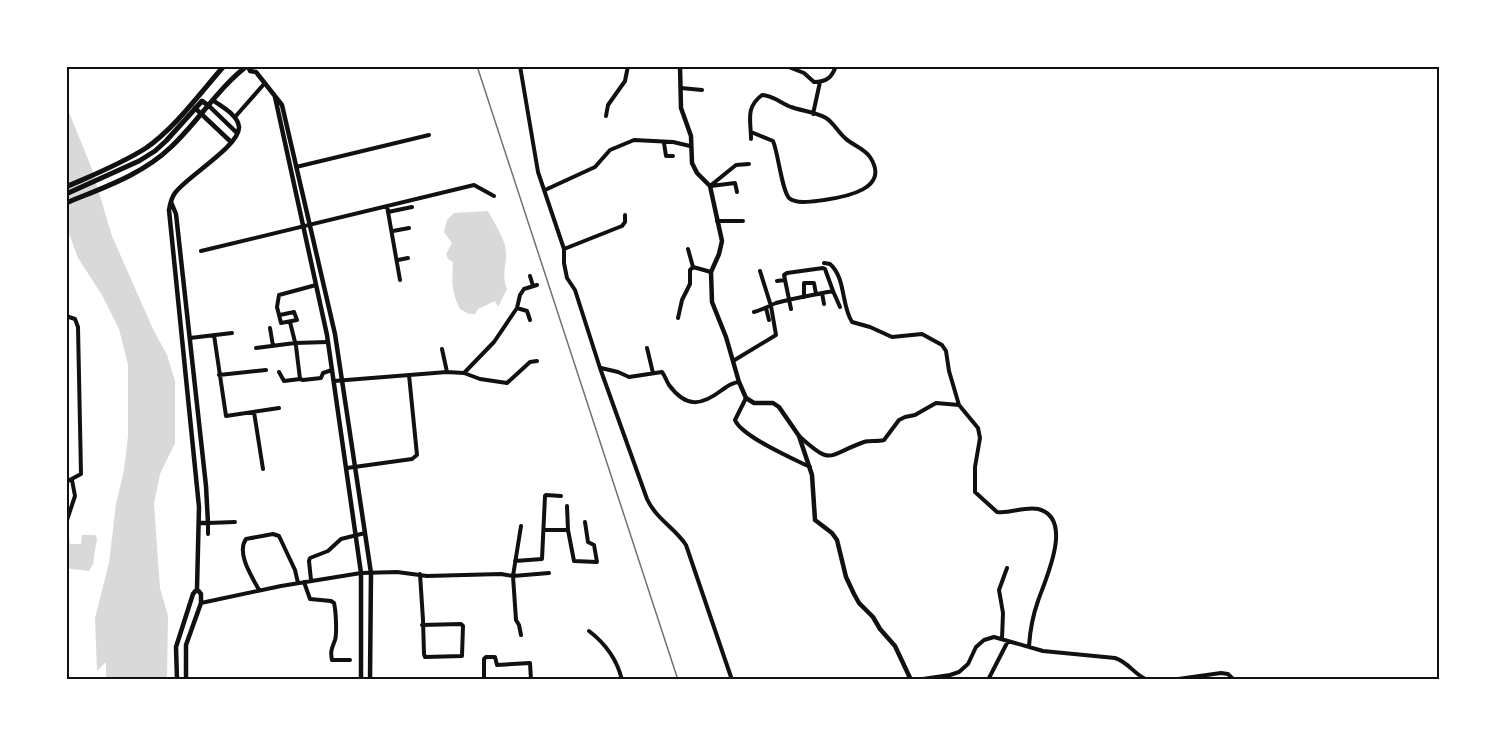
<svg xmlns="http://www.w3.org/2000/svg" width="1505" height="746" font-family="'Fira Sans Condensed',sans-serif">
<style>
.water{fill:#d9d9d9}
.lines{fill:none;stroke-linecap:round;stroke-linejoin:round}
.minor{stroke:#111;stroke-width:4}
.tertiary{stroke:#111;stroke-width:4.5}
.primary{stroke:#111;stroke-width:5}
.rail{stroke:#707070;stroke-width:1.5}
.neatline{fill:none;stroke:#111;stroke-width:2}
</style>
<rect width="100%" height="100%" fill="#fff"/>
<!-- water -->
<path class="water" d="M66,105l26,64 20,67 41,93 14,26 8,26v62l-15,31 -6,30 6,84 8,28 -1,64h-61v-18l-9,9 -2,-53 14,-55 7,-59 8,-34 4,-34v-71l-9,-36 -17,-34 -24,-37 -12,-32z
M488,211c7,14 16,25 18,40 1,14 -5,24 1,38l-9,18 -3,-6 -17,8 -3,5h-6l-9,-5c-9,-17 -8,-29 -7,-47l-5,-3 -2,-5 6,-11 -8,-11 3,-12 7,-7z
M66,534l3,1 1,9h11l1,-9h13l2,3 -4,26 -4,7 -18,-2 -5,-3z"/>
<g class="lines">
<!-- minor -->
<path class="minor" d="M520,66l18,106 26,77v14l3,15 8,12 25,78 47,131c10,21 27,28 39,46l46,135
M786,66l18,7 10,9c13,0 18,-5 22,-16
M681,88l21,2
M813,114l7,-32
M606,116l2,-11 17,-24 3,-15
M235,117l29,-33
M751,139c0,-19 -6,-31 11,-44 10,0 19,8 29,12 11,4 25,5 35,11 7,4 12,14 19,20 7,7 19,10 25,19 21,32 -25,40 -46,43 -9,1 -27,5 -35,-2 -7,-7 -11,-46 -16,-57l-22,-9
M664,143l2,13h7
M296,167l133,-32
M710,186l26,-21 13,-1
M711,186l24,-3 2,9
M545,190l50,-23 15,-17 24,-10 39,2 17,4
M387,206l13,74
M388,212l24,-5
M717,221h26
M393,231l16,-3
M564,249l58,-23 3,-4v-7
M688,249l5,18 18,5
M201,251l273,-66 20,11
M398,260l10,-2
M824,263l6,1c16,14 11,41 22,58l18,5 22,10 30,-3 20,11 4,6 3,20 10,34 19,23 2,10 -5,29v25l22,20c13,2 28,-6 41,-3 37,9 7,71 0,92 -5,14 -8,30 -9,45
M530,276l3,10
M777,281l8,-1
M833,291l7,16
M822,293l2,11
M804,297v-14h10l2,11
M517,308l10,3 3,9
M766,308l3,12
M754,312c8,-2 15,-6 22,-9 18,-5 38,-8 57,-12l-8,-22 -2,-1 -36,5 -3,2 7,34
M280,315l14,-3 3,8 -16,3 -4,-16 2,-12 37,-10
M66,316l9,3 3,8 3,147 -15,8
M678,318l4,-18 8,-16v-14l3,-3
M270,328l3,18
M214,335l12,81 53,-8
M190,338l42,-5
M256,348l39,-5 33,-1
M647,348l6,25
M442,349l5,23
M733,361l43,-26 -5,-29 -11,-35
M601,368l17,4 11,5 33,-5c3,4 4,8 7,13 17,23 32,21 53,5 6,-4 8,-7 17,-8
M279,372l5,9 16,-2 -4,-33 -6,-24
M464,373l16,6 27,4 23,-21 7,-1
M219,375l47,-5
M300,379l3,1 18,-2 2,-5 9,-3
M334,381l113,-9 17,1 30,-31 23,-34 3,-13 4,-6 13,-4
M746,398l-11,22c6,16 58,39 75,47
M254,412l9,57
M799,436c34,31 28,19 65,6 6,-2 13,0 20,-2l15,-20 6,-3 10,-2 21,-12 23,2
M347,468l65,-9 5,-4 -8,-80
M567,506l1,24
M66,523l9,-27 -3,-16
M521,526l-8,50 3,44 3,5 2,10
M544,530h24l6,31 23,1 -3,-17 -6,-3 -3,-20
M208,534v-11l27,-1
M515,561l27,-2 3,-63 1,-1 15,1
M420,574l3,46 1,34 1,3 37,-1 1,-30 -2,-2 -39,1
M311,580l-2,-19 1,-3 18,-7 13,-12 24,-6
M304,582l6,17 21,2 3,2c2,8 3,31 1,37 -3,8 -5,11 -3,20h18
M259,590c-7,-13 -23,-37 -13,-51l27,-5 6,2 16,34 3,13
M201,603l80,-17 80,-13 36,-1 30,4 74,-2 12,2 36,-3
M589,631c17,13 28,28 33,49
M1002,639l1,-26 -4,-23 8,-22
M484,680v-21l2,-2h9l2,8 33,-2 1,17
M916,680l34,-5 9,-3 9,-8 8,-17 8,-7 10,-3 49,14 72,7c15,5 19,17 33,22
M988,680l20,-39
M1171,680l50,-7 7,1 6,6"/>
<!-- tertiary -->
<path class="tertiary" d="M248,66l2,5 6,1 26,33 53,229 36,239 -1,107
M680,66l1,42 10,28 1,27 5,10 13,13 12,55 -3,13 -8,18 1,30 14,35 13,45 7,16 8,5h19l6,4 20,29 13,39 3,45 17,13 5,7 9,37 8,17 5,9 14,14 7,12 15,17 16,34
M275,97l52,238 34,238v107
M209,106l28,27
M195,108l36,34
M171,202l5,12 30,272 2,37h-8
M177,680l-1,-33 17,-53 4,-5 2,-82 -30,-297c1,-5 2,-12 6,-17 11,-16 65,-47 64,-66 -1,-12 -17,-20 -25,-26
M186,680v-35l15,-42v-9l-4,-5"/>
<!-- primary -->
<path class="primary" d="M66,187c27,-12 55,-23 80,-39 29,-20 55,-56 78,-82
M66,194l73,-33 16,-10 11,-10 36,-40 7,5
M66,203c36,-15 76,-28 105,-56 27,-25 47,-59 76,-81"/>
<!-- rail -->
<path class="rail" d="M477,66l201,614"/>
</g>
<!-- border -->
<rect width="1505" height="746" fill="none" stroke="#ffffff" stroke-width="135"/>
<rect x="68" y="68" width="1370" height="610" class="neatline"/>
</svg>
